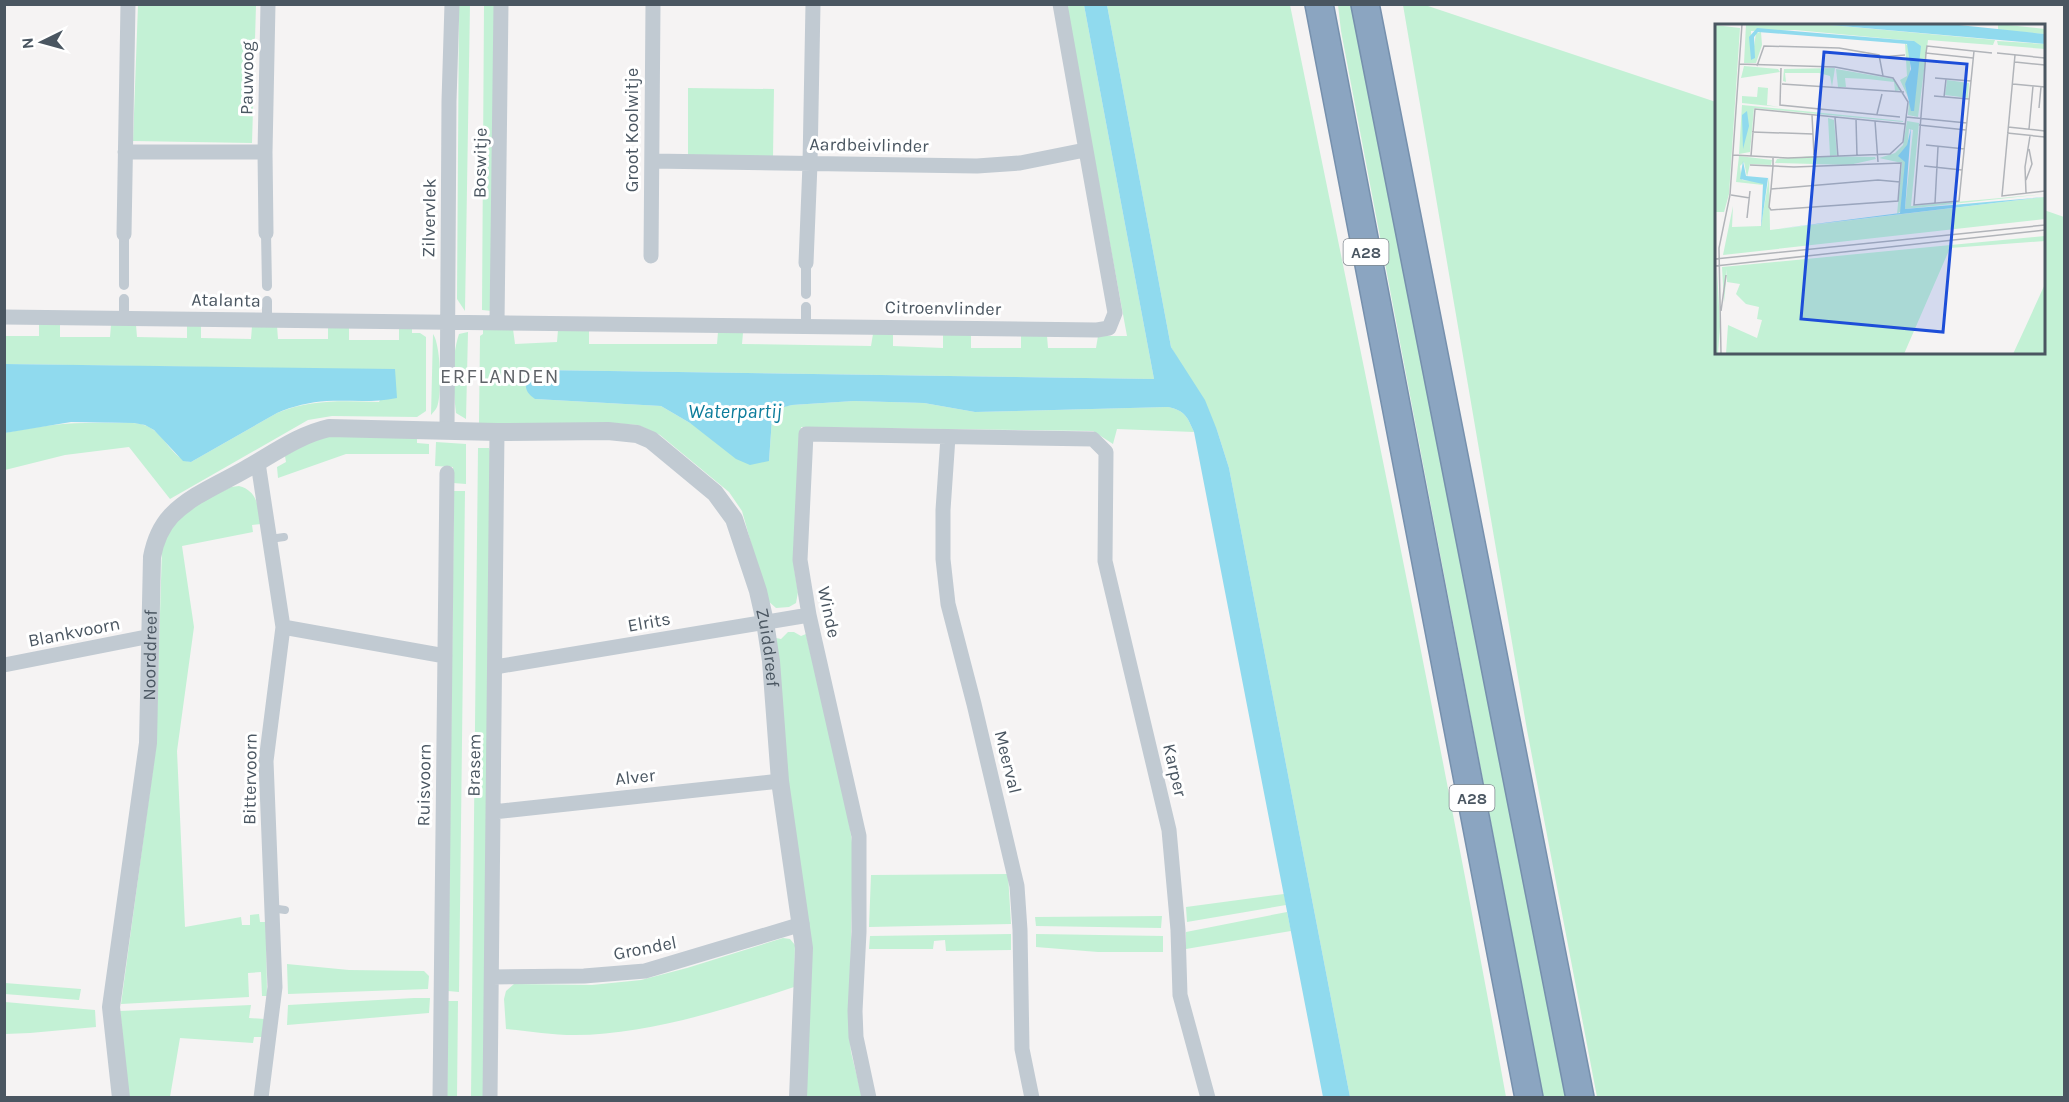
<svg xmlns="http://www.w3.org/2000/svg" width="2069" height="1102" font-family="Karla,sans-serif">
<style>
.green{fill:#c3f1d5}
.water{fill:#90daee}
.lines{fill:none;stroke-linecap:round;stroke-linejoin:round}
.motorway-casing{stroke:#7690ad;stroke-width:30}
.service{stroke:#c1cad2;stroke-width:8}
.pedestrian{stroke:#c1cad2;stroke-width:10}
.minor{stroke:#c1cad2;stroke-width:15}
.tertiary{stroke:#c1cad2;stroke-width:18}
.motorway{stroke:#8ba5c1;stroke-width:27}
.labels{text-anchor:middle;dominant-baseline:central;stroke-width:6;stroke-linejoin:round;paint-order:stroke}
.shield{fill:#fff;stroke:#808990;stroke-width:1.5}
.shield-label{font-size:16px;font-weight:bold;fill:#4a5661}
.street-label{font-size:18px;fill:#4a5661;stroke:#fff}
.neighbourhood-label{font-size:20px;letter-spacing:1.5px;fill:#5f6368;stroke:#fff}
.water-label{font-size:20px;font-style:italic;fill:#0c7c9b;stroke:#fff}
.inset-road{fill:none;stroke:#b1b4b9;stroke-width:1.5}
.view{fill:#1d4ed8;fill-opacity:0.15;stroke:#1d4ed8;stroke-width:3}
.inset-edge{fill:none;stroke:#4a5661;stroke-width:3}
</style>
<rect width="100%" height="100%" fill="#f5f3f3"/>
<!-- green -->
<path class="green" d="M470,4l-5,307 -8,-12 2,-294z
M495,4l-3,307 -10,-1 2,-305z
M138,5h118l-4,138 -119,-2z
M1066,5h18l70,374 -613,-9 -10,2 4,27 126,7 29,17 79,38 3,-43 4,-10 16,-3 62,-4 70,2 51,9 193,-5c18,4 19,10 26,25l-77,-3 -4,15 -20,-13 -292,-4 -7,141 4,24 -2,11 -7,4 -13,1 -9,-8 -25,-89 -13,-19 -69,-57 -22,-10 -28,-2h-131l1,-87 3,-2v-5h30l2,15 42,-2 1,-12h31v14h128l1,-12 25,1 -1,11 129,2 2,-12h20v12l50,2v-13h28v13h50v-12h26l1,12h48l2,-12h29z
M1107,5h183c74,364 150,727 216,1092h-156l-121,-629 -12,-38 -46,-83z
M1338,5h17l216,1092h-28l-202,-1066z
M1403,5h22l291,97v250h328v-142l20,7v880h-467l-70,-367z
M688,88l86,1 -1,68 -85,-1z
M39,324h21v13h50l1,-12h25l1,12 50,1v-13h14v13l50,1 1,-13h25l1,13h50v-12h21v13h50v-12h13v5h8l6,4v74l-9,6 -85,-1 -24,4 -138,79 -41,-52 -64,8 -60,15v-37c37,-8 68,-11 107,-10 12,0 26,-2 37,4 16,8 23,32 42,35l86,-49c34,-14 66,-12 102,-11l16,-32 -390,-6v-28h34z
M468,332l-2,87 -10,-6c-3,-25 -5,-55 3,-79z
M433,334c8,11 9,61 4,73 -1,3 -4,5 -6,8z
M329,436l88,2v5l12,1v10h-83l-68,24 -1,-11 9,-5 -1,-6 33,-19z
M436,442l30,2v40l-13,-1v-16l-18,-1z
M478,448h11l2,7 -7,642 -13,1z
M239,486c19,5 19,21 22,38l-9,1 1,7 -71,14 12,81 -17,124 8,176 56,-10 1,8h8v-10l9,-1 1,8h6l1,74h-5l-1,-24 -13,1 1,24 -128,7 35,-258 6,-198c11,-39 36,-44 69,-61z
M454,491h11l-6,501 -11,-1z
M788,632h6l7,4 5,-2 41,173 6,42 -4,183 2,20 11,45h-56l-19,-317 -11,-142 5,1z
M1008,874l3,50 -142,3 2,-52z
M1284,894l2,11 -99,17 -1,-15z
M1287,912l4,19 -105,18v-17z
M1162,916l-1,12 -125,-2 -1,-9z
M1011,934v16l-65,1 -1,-11 -11,1 -1,8h-64l1,-13z
M1036,934l127,2v16h-65l-62,-5z
M783,938l7,1 5,6 -1,42c-67,22 -148,48 -219,48 -23,0 -46,-4 -69,-6l-2,-30 2,-8 8,-7 78,1 49,-5 46,-12z
M287,964l62,6 75,1 5,5 -1,13 -140,5z
M4,983h1l76,6 -2,11 -74,-6z
M414,998h16l-1,15 -142,12 1,-20z
M448,1001h10l-1,96 -10,1z
M5,1002l90,8 1,17 -66,6 -25,1z
M251,1005l-2,13 16,1 -2,18h-9l-1,6 -73,-5 -10,59h-41l-9,-86z"/>
<!-- water -->
<path class="water" d="M1084,5h23l64,342 34,53 12,30 12,38 121,629h-27l-129,-665c-7,-15 -8,-21 -26,-25l-193,5 -51,-9 -70,-2 -62,4 -16,4 -4,9 -3,43 -19,4 -14,-6 -46,-36 -29,-17 -126,-7c-12,-8 -11,-16 -4,-27l10,-2 613,9z
M5,364l390,5 2,29c-24,5 -45,2 -70,3 -17,1 -34,5 -50,12l-86,49 -8,-1 -29,-31 -9,-5 -11,-2 -63,-1 -66,11z"/>
<g class="lines">
<!-- motorway casing -->
<g class="motorway-casing">
<path id="motorway" d="M1319,4l210,1094
M1365,4l215,1094"/>
</g>
<!-- service -->
<path class="service" d="M270,539l14,-2
M271,908l14,2"/>
<!-- pedestrian -->
<path class="pedestrian" d="M266,233l1,53
M124,285v-51
M806,294v-31
M124,318v-19
M267,320v-19
M806,325v-18"/>
<!-- minor -->
<path class="minor" d="M125,152h140
M652,161l325,5 43,-3 65,-13
M266,233l-1,-81 3,-148
M124,234l4,-230
M651,256l2,-252
M806,263l4,-99 3,-160
M4,317l1093,13 12,-2 6,-15 -55,-309
M497,322l4,-318
M447,431l2,-330 3,-97
M948,437l-5,73v49l5,45 26,100 43,182 3,44 2,119 10,49
M258,463l25,164 -17,134 9,226 -14,111
M283,627l162,29
M4,665l147,-29
M495,667l314,-52
M493,812l287,-31
M492,977l92,-1 61,-5 157,-47
M440,1098l7,-625
M490,1098l7,-666
M869,1098l-13,-61 -1,-26 4,-79v-96l-50,-221 -9,-55 6,-126 287,5 13,13 -1,109 64,269 9,100 2,65 28,103"/>
<!-- tertiary -->
<path class="tertiary" id="s1" d="M121,1098l-10,-91 37,-264 4,-186c3,-16 8,-29 19,-41 20,-21 51,-33 75,-47 27,-15 52,-34 83,-41l168,4 111,-1 29,3 14,6 64,53 19,26 24,72 7,31 6,39 9,120 24,167 -6,150"/>
<!-- motorway -->
<use href="#motorway" class="motorway"/>
</g>
<g class="labels">
<!-- shield labels -->
<g class="shield">
<rect x="1343.5" y="239" width="45" height="26" rx="4.5"/>
<rect x="1449.5" y="785" width="45" height="26" rx="4.5"/>
</g>
<g class="shield-label">
<text x="1366" y="252">A28</text>
<text x="1472" y="798">A28</text>
</g>
<!-- street labels -->
<g class="street-label">
<text transform="translate(247 78) rotate(-89)">Pauwoog</text>
<text transform="translate(632 130) rotate(-90)">Groot Koolwitje</text>
<text transform="translate(869 145) rotate(1)">Aardbeivlinder</text>
<text transform="translate(480 163) rotate(-89)">Boswitje</text>
<text transform="translate(429 218) rotate(-89)">Zilvervlek</text>
<text transform="translate(226 300) rotate(1)">Atalanta</text>
<text transform="translate(943 308) rotate(1)">Citroenvlinder</text>
<text transform="translate(829 612) rotate(78)">Winde</text>
<text transform="translate(649 622) rotate(-10)">Elrits</text>
<text transform="translate(74 632) rotate(-11)">Blankvoorn</text>
<text stroke="none"><textPath href="#s1" startOffset="1344">Zuiddreef</textPath></text>
<text stroke="none"><textPath href="#s1" startOffset="446">Noorddreef</textPath></text>
<text transform="translate(1008 762) rotate(76)">Meerval</text>
<text transform="translate(474 765) rotate(-89)">Brasem</text>
<text transform="translate(1175 770) rotate(77)">Karper</text>
<text transform="translate(635 777) rotate(-6)">Alver</text>
<text transform="translate(250 779) rotate(-89)">Bittervoorn</text>
<text transform="translate(424 785) rotate(-89)">Ruisvoorn</text>
<text transform="translate(645 948) rotate(-11)">Grondel</text>
</g>
<!-- neighbourhood labels -->
<g class="neighbourhood-label">
<text x="500" y="376">ERFLANDEN</text>
</g>
<!-- water labels -->
<g class="water-label">
<text x="735" y="411">Waterpartij</text>
</g>
</g>
<!-- overview -->
<g transform="translate(1715 24)">
<rect width="330" height="330" fill="#f5f3f3"/>
<path d="M31,0h73l176,16 -2,5 -65,-5 -10,77 -10,-2 1,-16 -9,-19 7,-4 -2,-33 5,5v30l-5,6 6,13v14l3,-70 -119,-11 -44,1 1,29 4,-27 5,-1 1,13 -6,18h-12zM283,0l47,5v5l-47,-4zM0,1l25,3 -11,166 -14,51 9,-33h-9zM282,17l48,3v5l-47,-4zM29,42l34,3 2,3 -39,6zM120,44l-3,19 -2,-11 -11,-3h-34l1,9 -3,-1 1,-12zM121,45l58,10 7,11 -6,1 -1,-9 -26,-3 -23,-1 1,9h-8zM232,56l22,3 -1,15 -23,-3zM43,63l10,1 -1,17 12,2 -37,-4v-7l15,1zM27,81l161,16v1l-149,-14 -4,44 -11,2zM113,94l6,2 3,35 -7,1zM192,97l12,2 -8,83 134,-12 -140,15 8,-79 -4,-1 -8,82 -4,3 5,-51 -23,-5 16,-5 8,-8zM24,132l33,4 -1,5 -21,-1 -3,13 -3,-15 -4,4 2,14 20,2 1,3 -27,-3zM98,132l62,1 1,2 -27,6 -74,-2 2,-4zM54,153l1,53 275,-33v22l-322,36 10,-49 -1,21 29,-1zM330,212v5l-95,7 -46,106h-178l2,-29 29,13 5,-18 -5,-1 2,-12 -13,-3 -10,-10 4,-10 -13,-2v-13l-3,34 -2,-36zM2,244l3,58 -2,28h-3zM330,260v70h-32l12,-26z" fill="#c3f1d5"/>
<path d="M104,0h130l96,10v10zM42,4l157,13 7,5 -7,65h-3l-6,-27 6,-15 -4,-25 -149,-12 -4,5 1,21 -4,2 -2,-23zM32,87l2,15 -6,23 -1,-34zM196,104l-6,81 140,-12 -277,33 132,-17 5,-51 -7,-6 9,-11zM28,137l3,15 22,2 -7,50 2,-44 -23,-5z" fill="#90daee"/>
<path class="inset-road" d="M211,29l1,-7 65,7M282,29l48,5M300,31l-13,141 43,-5M166,33l24,-2M258,34l-47,-5 -12,152 45,-4 15,-150M300,38l30,3M42,42l7,-20 75,2 40,7 4,21M66,44l-1,37 120,12M220,54l36,3M67,60l122,8M298,60l32,3M219,72l35,3M229,73l2,-18M324,84l2,-21M162,90l5,-20M97,91l2,40M120,93l3,40M191,93l61,6M141,95l1,37M160,97l3,41M204,101l47,5M293,103l37,4M314,105l4,-43M37,108l61,2M292,109l38,4M211,121l39,4M18,131l55,3 102,-4 13,-12 5,-40 -15,-24 -58,-11 -96,-3M36,132l4,-47 150,15M35,141l23,1h2l19,1 107,-4 -3,38 -127,9 -2,-3 2,-18 2,-23v-8M209,142l38,4M311,156l6,-16 -3,-15M56,165l107,-9 22,2M311,169l-1,-26 5,-31M16,171l19,3M220,179l3,-56M32,194l3,-27M0,235l330,-34M0,242l330,-36M6,287l5,-36M6,330l-2,-106 11,-53 12,-171"/>
<path class="view" d="M109,28l143,12 -24,268 -142,-13z"/>
<rect width="330" height="330" class="inset-edge"/>
</g>
<!-- border -->
<rect width="2069" height="1102" fill="none" stroke="#4a5661" stroke-width="12"/>
<!-- north arrow -->
<g transform="translate(42 42) rotate(265)" stroke="#ffffff" stroke-width="4.5" paint-order="stroke">
<path d="M0-4.5L10 22L0 15L-10 22Z" fill="#4a5661"/>
<text y="-9" font-size="16" font-weight="bold" text-anchor="middle" fill="#4a5661">N</text>
</g>
</svg>
